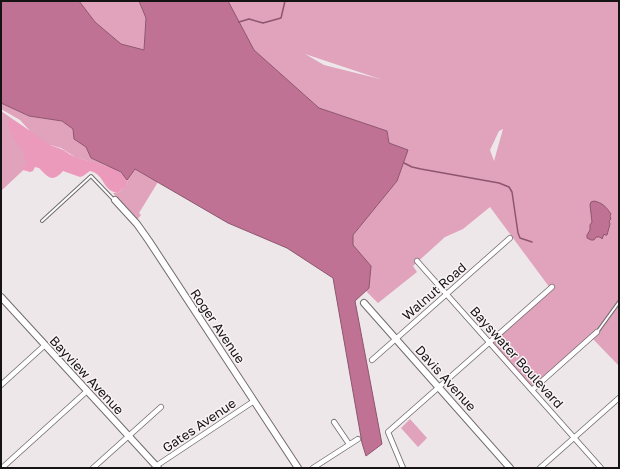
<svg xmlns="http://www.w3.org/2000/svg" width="620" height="469" font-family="'Golos Text',sans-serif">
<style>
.green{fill:#e1a2bc;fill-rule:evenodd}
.forest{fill:#ec9abc}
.water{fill:#c07294;stroke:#8d566e}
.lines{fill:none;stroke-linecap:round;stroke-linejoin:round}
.stream{stroke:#8d566e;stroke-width:1.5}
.lane-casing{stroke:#706b6d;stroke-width:4}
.street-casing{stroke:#706b6d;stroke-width:6}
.secondary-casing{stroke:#706b6d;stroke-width:8}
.lane{stroke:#fff;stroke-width:2}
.street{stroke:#fff;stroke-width:4.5}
.secondary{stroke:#fff;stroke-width:6}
.labels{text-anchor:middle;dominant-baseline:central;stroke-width:3;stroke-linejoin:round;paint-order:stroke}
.street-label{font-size:13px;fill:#151314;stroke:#faf4f6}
</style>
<rect width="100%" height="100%" fill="#ede7e9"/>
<!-- green -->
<path class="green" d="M79,1h60l7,17 -2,32 -23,-6 -26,-22z
M228,1h391v365l-27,-28 -59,53 -44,-49 61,-54 -60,-81 -27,22 -18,8 -32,29 4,6 -39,31 -12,-12 3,-3 2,-21 -18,-22v-10l44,-54 -8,-38 -2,-12 -68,-23 -65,-58zM305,54l75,25 -56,-14zM503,129l-9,32 -4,-11 9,-19z
M1,103l27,13 34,5 11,8 1,10 12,8 5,11 16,8 -9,-2 -23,-7 -14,-9 -11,-3 -49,46v-80l29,20 -10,-11 -19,-11z
M135,169l23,13 -19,31 2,2 -4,5 -24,-27h5c4,-3 7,-6 10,-11l-1,-2z
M410,419l17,19 -9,9 -17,-19z"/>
<!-- forest -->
<path class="forest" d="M10,120l5,1c11,7 22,16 33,23 5,3 10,3 15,6 4,2 8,6 13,7 16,7 45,7 52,25l-3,5 -7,6c-16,-2 -13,-19 -28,-22l-7,5 -3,1 -17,-6c-11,13 -16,5 -24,-3l-4,-1 -2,4 -3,1 -7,-2c-1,-3 1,-5 3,-6l-3,-14 -10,-13c-1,-6 -8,-11 -3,-17z"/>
<!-- water -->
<path class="water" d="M1,1h78l16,21 26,22 23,6 2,-32 -7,-17h89l26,49 65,58 68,23 2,12 19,7 -11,31 -44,54v10l18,21 -2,22 -14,13 27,143 -16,12 -4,-13 -29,-165 -46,-30 -59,-25 -93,-54 -8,11 -6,-8 -30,-14 -5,-11 -12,-8 -1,-10 -11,-8 -33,-5 -28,-13z
M594,201c9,2 12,6 17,13l-1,2 1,3 -2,2 1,3 -3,11h-2l-1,-1 -2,5 -2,-2h-4l-2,3h-3l-4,-2v-3l3,-5v-5l2,-3 -2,-17 1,-3z"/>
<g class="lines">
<!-- stream -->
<path class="stream" d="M239,22l10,-3 14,4 18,-5 4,-17
M404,163l8,4 9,2 78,14 10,4 3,5 6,41 2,5 12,4"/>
<!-- lane casing -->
<g class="lane-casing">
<path id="lane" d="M42,221l49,-45 23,24
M598,331l21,-29"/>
</g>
<!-- street casing -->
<g class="street-casing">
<path id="street" d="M417,261l184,207
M372,360l138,-122
M1,385l44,-40
M532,390l65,-58
M334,422l15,22
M156,466l98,-65
M1,467l1,1 85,-77
M93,468l68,-61
M313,468l45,-29
M403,468l-15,-36 164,-145
M540,468l79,-70"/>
</g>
<!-- secondary casing -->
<g class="secondary-casing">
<path id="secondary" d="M115,200l22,24 12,17 149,227
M1,297l157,171
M364,303l146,165"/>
</g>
<!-- lane -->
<use href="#lane" class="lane"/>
<!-- street -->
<use href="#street" class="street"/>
<!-- secondary -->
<use href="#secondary" class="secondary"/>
</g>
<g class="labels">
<!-- street labels -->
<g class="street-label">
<text transform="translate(434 291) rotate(-41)">Walnut Road</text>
<text transform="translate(218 326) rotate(56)">Roger Avenue</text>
<text transform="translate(517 357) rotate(48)">Bayswater Boulevard</text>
<text transform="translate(87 375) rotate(47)">Bayview Avenue</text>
<text transform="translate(446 378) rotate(48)">Davis Avenue</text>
<text transform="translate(199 425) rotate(-34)">Gates Avenue</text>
</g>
</g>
<!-- border -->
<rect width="620" height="469" fill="none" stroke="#151314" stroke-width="4"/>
</svg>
